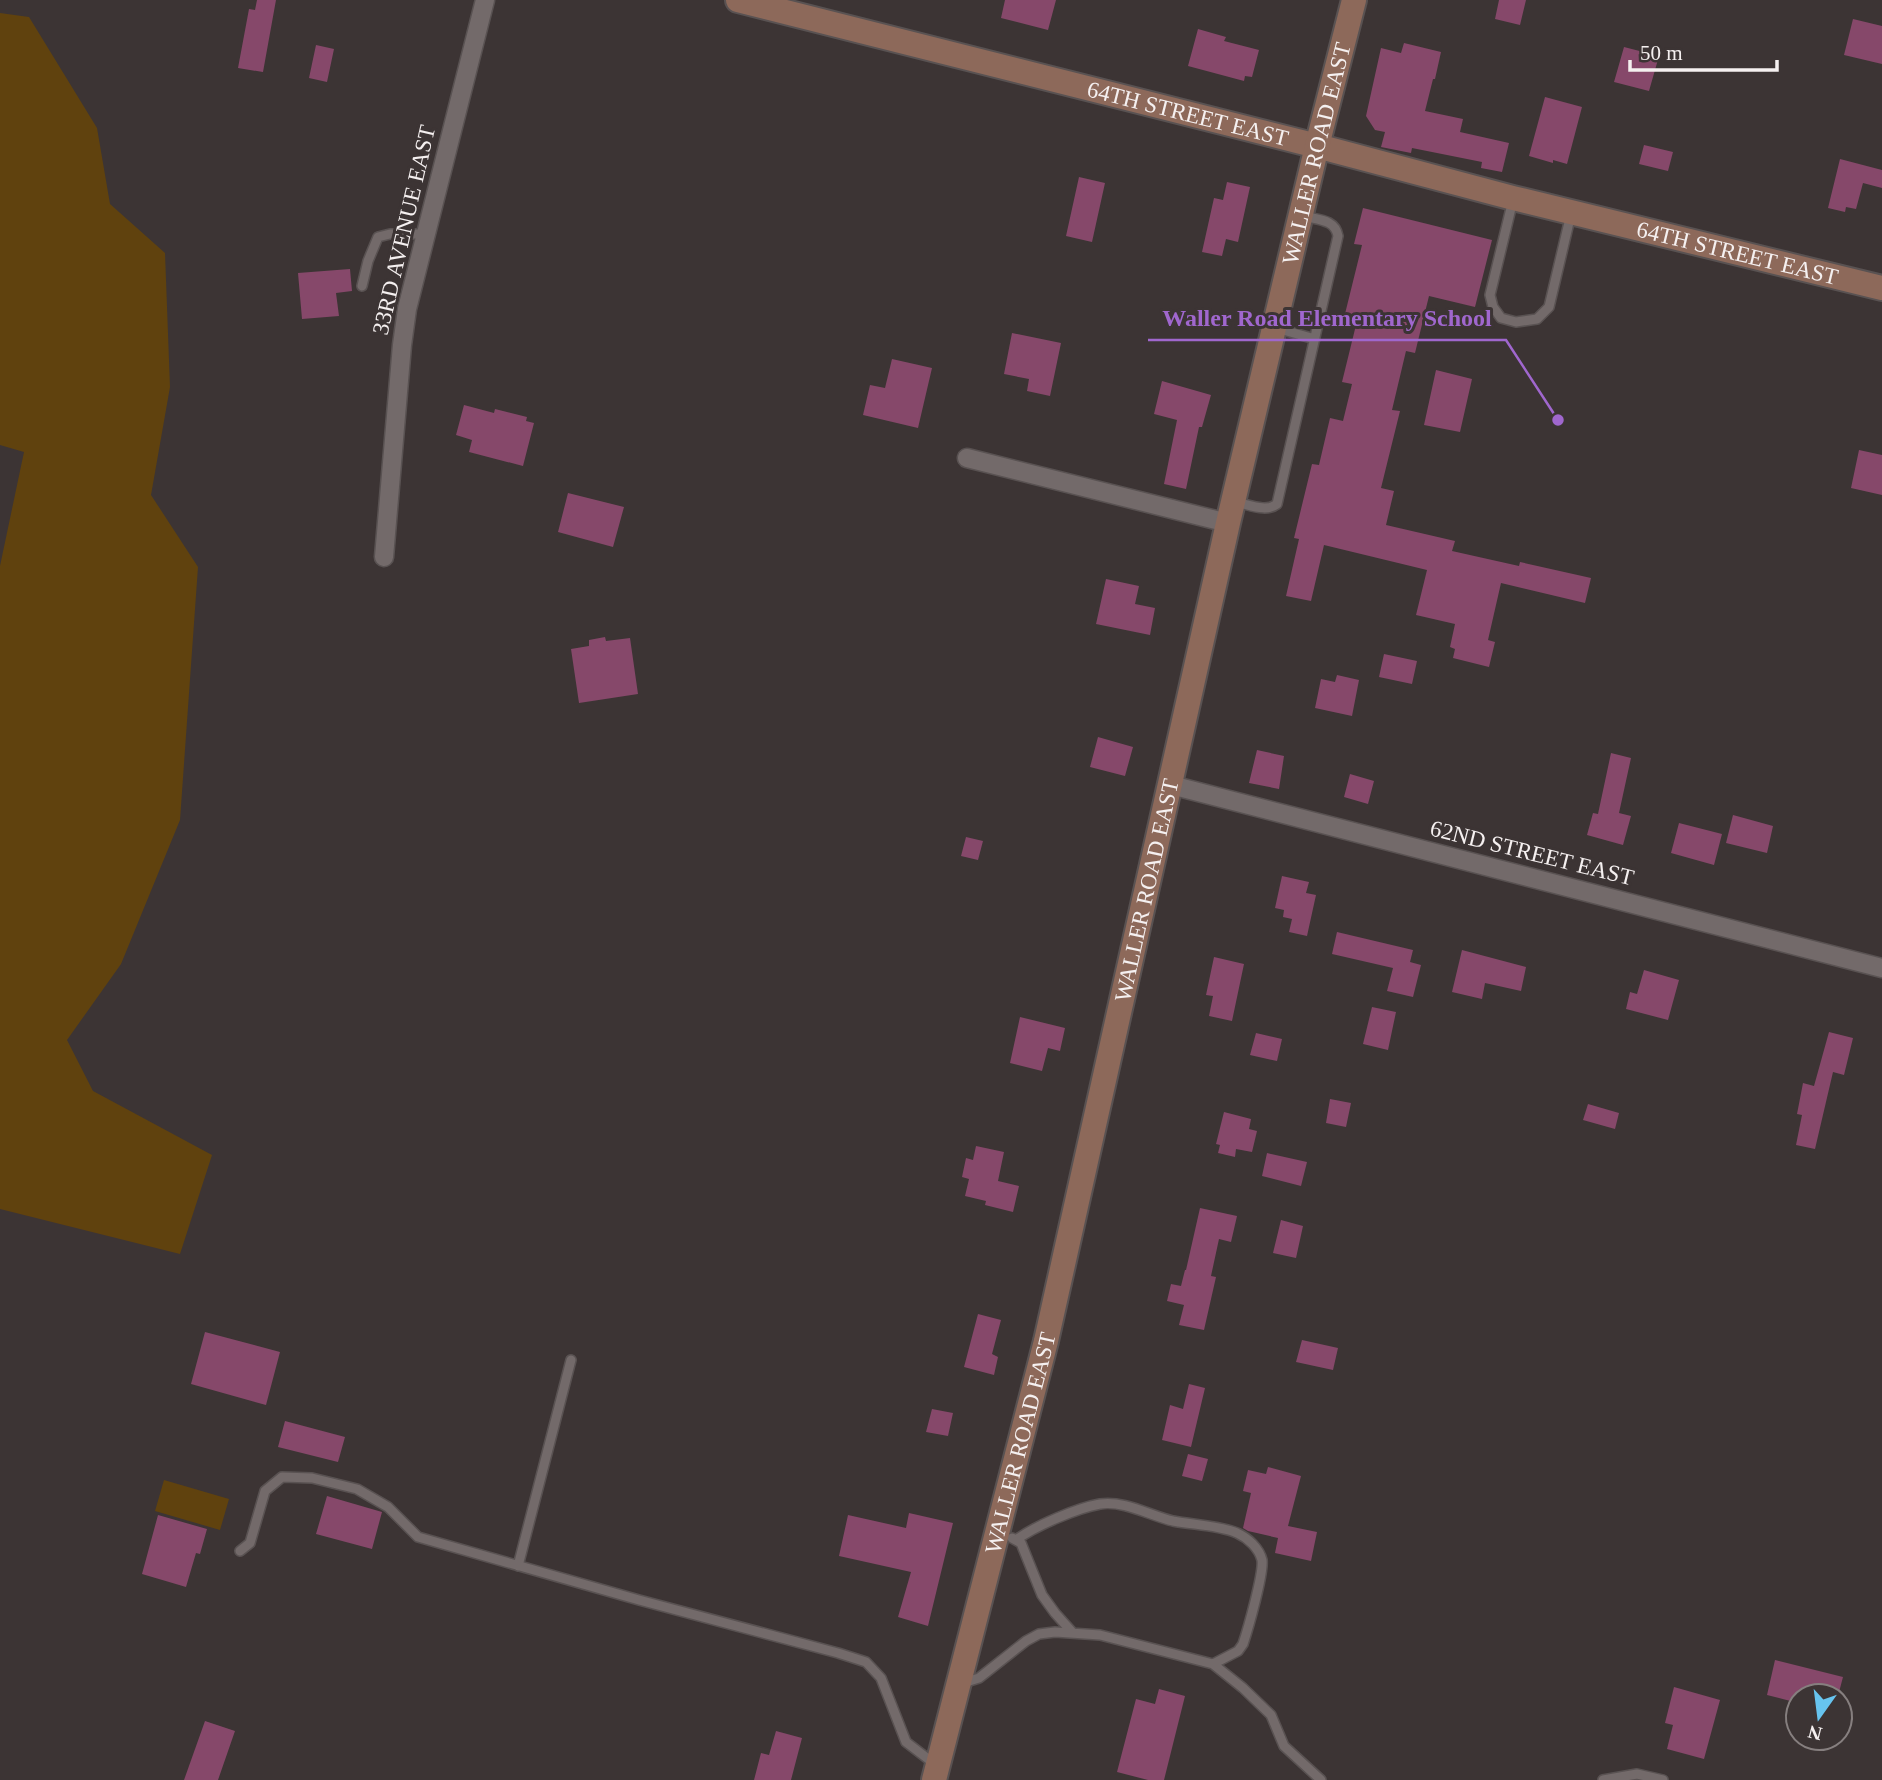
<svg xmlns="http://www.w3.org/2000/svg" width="1882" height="1780" font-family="'Times New Roman',serif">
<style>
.green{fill:#60420e}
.building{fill:#86486a}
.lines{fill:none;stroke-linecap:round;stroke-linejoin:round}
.lane-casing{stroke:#595252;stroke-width:12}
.street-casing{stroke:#595252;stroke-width:21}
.secondary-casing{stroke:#595252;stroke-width:28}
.lane{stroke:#736a6a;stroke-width:9}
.street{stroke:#736a6a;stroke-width:18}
.secondary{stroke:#8d695a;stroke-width:24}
.labels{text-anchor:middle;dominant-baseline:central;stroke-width:6;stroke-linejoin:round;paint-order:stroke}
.street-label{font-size:23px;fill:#f5f0f0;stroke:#3c3434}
.leader{fill:none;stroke:#a067ce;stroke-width:2.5}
.callout-dot{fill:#a067ce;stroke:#3c3434;stroke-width:2.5}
.callout-label{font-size:24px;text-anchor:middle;font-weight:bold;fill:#a067ce;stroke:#3c3434;stroke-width:6;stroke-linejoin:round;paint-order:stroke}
</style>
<rect width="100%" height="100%" fill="#3c3434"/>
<!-- green -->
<path class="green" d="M0,13l29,4 68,111 13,76 55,49 5,134 -19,108 47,72 -18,253 -59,144 -54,76 26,51 119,64 -32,99 -180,-45v-643l24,-114 -24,-7z
M164,1480l65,19 -9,31 -65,-19z"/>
<!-- building -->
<path class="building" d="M257,0h19l-13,72 -25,-4 11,-59 6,1z
M1005,0h51l-8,30 -47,-12z
M1499,0h27l-6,25 -25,-6z
M1853,19l29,7v38l-38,-9z
M1198,29l28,8 -2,4 35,9 -7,27 -7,-1 -1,5 -56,-15z
M1404,43l37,9 -6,27h-2l-8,32 38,8 -3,13 49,11 -7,29 -21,-4 1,-6 -70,-14 -1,5 -30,-6 4,-15 -10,-2 -9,-14 15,-68 20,5z
M316,45l18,4 -7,33 -18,-4z
M1624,47l35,9 -10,35 -35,-9z
M1545,97l37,10 -15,57 -14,-4v3l-24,-7z
M1644,145l29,7 -5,19 -29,-7z
M1840,159l42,11v18l-19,-5 -7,26 -10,-2 -1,5 -17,-4z
M1079,177l26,6 -13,59 -26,-6z
M1227,182l23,5 -12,55 -12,-3 -4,17 -20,-4 12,-54 9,2z
M1363,208l129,32 -17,67 -46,-11 -14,57 -9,-2 -14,59 8,1 -19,77 13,3 -8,34 69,16 -3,10 67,15 1,-4 71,16 -6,25 -84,-20 -13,57 7,2 -6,25 -36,-9 2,-9 -5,-2 5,-23 -39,-9 11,-45 -103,-25 -13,56 -25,-5 13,-57 -5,-1 18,-74 7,1 11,-47 13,3 9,-37 -10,-2 14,-57 -13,-3 19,-77 -8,-1z
M350,269l2,22 -16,2 3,23 -37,3 -4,-46z
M1012,333l49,10 -11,53 -23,-5 2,-12 -25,-5z
M892,359l40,9 -14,60 -55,-13 7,-30 15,3z
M1436,370l36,9 -12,53 -36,-7z
M1162,381l49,14 -9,32h-3l-13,62 -22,-5 13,-64 -23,-6z
M464,405l30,8 1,-4 32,8 -1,4 8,2 -11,43 -54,-14 3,-12 -16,-5z
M1859,450l23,5v40l-31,-7z
M568,493l56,14 -11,40 -55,-15z
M1106,579l33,7 -4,18 20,4 -5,27 -54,-11z
M605,637l1,4 24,-3 8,56 -59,9 -8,-54 18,-3v-6z
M1384,654l33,7 -5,23 -33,-7z
M1337,675l22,5 -7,36 -37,-8 6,-29 14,3z
M1098,737l35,10 -8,29 -35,-9z
M1257,750l27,6 -5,33 -30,-6z
M1611,753l20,5 -12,55 12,3 -8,29 -36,-10 6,-22 5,1z
M1350,774l24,7 -6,23 -24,-7z
M1733,815l40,11 -6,27 -41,-10z
M1679,823l43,11 -8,31 -43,-12z
M966,837l17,4 -5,19 -17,-4z
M1282,876l27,6 -3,11 10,2 -9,41 -18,-4 3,-13 -9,-2 1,-7 -9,-2z
M1337,932l76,18 -3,12 11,3 -8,32 -26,-6 6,-23 -61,-14z
M1462,950l64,17 -5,24 -36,-8 -3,16 -30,-7z
M1214,957l30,7 -12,57 -23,-5 4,-20 -7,-1z
M1644,970l35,10 -11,40 -42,-11 4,-17 7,2z
M1372,1007l24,5 -8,38 -25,-6z
M1020,1017l45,11 -5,23 -12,-3 -6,23 -32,-8z
M1829,1032l24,6 -9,37 -11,-3 -18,77 -19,-4 6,-30 -5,-1 6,-31 11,3z
M1256,1033l26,6 -5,22 -27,-6z
M1330,1099l21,4 -5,24 -20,-4z
M1588,1104l31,9 -4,16 -32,-9z
M1224,1112l27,7 -2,10 8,2 -5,21 -16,-3 -1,8 -17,-4 2,-8 -4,-1z
M976,1146l28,6 -6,29 21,5 -6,26 -28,-7 1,-4 -21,-5 4,-17 -7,-2 4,-19 7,2z
M1267,1153l40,9 -6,24 -39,-10z
M1200,1208l37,8 -6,26 -12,-3 -8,37 5,1 -12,53 -25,-5 5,-20 -17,-4 4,-17 10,2 4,-16h1z
M1281,1220l22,6 -7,32 -23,-5z
M978,1314l23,6 -9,34 6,3 -4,18 -30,-8z
M205,1332l75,20 -14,53 -75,-21z
M1302,1340l36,8 -5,22 -37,-8z
M1189,1384l16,4 -14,59 -29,-7 8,-35 13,4z
M932,1409l21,4 -5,23 -22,-4z
M285,1421l60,16 -7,25 -60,-15z
M1188,1454l20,5 -6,22 -20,-5z
M1268,1467l33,9 -13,50 29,6 -6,29 -36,-8 3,-15 -30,-7 -5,-3 8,-35 -8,-2 5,-21 18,4z
M327,1496l55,16 -10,37 -56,-15z
M909,1513l44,10 -25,103 -30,-9 13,-45 -72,-16 9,-41 58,13z
M158,1515l49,14 -7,25 -4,-1 -10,34 -44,-13z
M1775,1660l68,17 -5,19h-40v7l-31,-8z
M1674,1687l46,13 -16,59 -37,-10 6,-24 -8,-2z
M1159,1689l26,7 -21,84h-16l-31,-8 19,-73 19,5z
M205,1721l30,10 -17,49h-34z
M776,1731l26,7 -11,42h-37l7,-27 8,2z"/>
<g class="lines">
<!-- lane casing -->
<g class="lane-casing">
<path id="lane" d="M1513,200l-23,95 3,12 8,11 15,4 21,-3 12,-12 22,-93
M362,286l6,-25 10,-24 12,-3h35
M1276,328l39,11
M1235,502c13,2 31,11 42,2l61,-268c-3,-17 -20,-16 -35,-20
M1012,1538l9,5 21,52 13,18 17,19
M1016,1540c19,-14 61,-32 84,-36 24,-4 51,12 73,17 21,4 45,4 64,12 11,5 22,15 25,27 2,13 -14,69 -19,84l-5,7 -25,13
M240,1551l10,-8 15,-52 17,-14 30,1 45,11 31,18 30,30 221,63 199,53 28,9 15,16 25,64 30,23
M518,1566l53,-206
M963,1683l16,-5 47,-37 13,-7 16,-2 45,3 113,29 30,24 28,27 13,31 37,34
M1603,1780l34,-6 26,6"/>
</g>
<!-- street casing -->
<g class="street-casing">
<path id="street" d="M967,458l261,65
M384,557l18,-212 5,-36 78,-309
M1171,785l711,183"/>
</g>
<!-- secondary casing -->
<g class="secondary-casing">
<g id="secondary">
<path id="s1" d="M738,0l579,146 196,52 369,90"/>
<path id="s2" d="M934,1780l112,-439 182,-818 89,-377 37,-146"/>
</g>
</g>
<!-- lane -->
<use href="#lane" class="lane"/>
<!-- street -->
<use href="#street" class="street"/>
<!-- secondary -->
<use href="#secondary" class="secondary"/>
</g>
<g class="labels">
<!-- street labels -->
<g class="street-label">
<text stroke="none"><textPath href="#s1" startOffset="464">64TH STREET EAST</textPath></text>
<text stroke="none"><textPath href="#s2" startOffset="1671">WALLER ROAD EAST</textPath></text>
<text transform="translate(404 230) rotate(-77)">33RD AVENUE EAST</text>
<text stroke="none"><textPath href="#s1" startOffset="1031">64TH STREET EAST</textPath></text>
<text transform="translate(1532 853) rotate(14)">62ND STREET EAST</text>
<text stroke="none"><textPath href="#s2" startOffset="915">WALLER ROAD EAST</textPath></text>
<text stroke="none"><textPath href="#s2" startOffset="348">WALLER ROAD EAST</textPath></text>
</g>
</g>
<!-- callouts -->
<path class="leader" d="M1558 420L1506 340H1148"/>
<circle class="callout-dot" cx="1558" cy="420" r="7"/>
<g class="callout-label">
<text x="1327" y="326">Waller Road Elementary School</text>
</g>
<!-- north arrow -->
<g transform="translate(1819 1717) rotate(194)"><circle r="33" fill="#3c3434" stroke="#867f7f" stroke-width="2"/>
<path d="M0-5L12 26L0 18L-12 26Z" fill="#67c4ef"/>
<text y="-10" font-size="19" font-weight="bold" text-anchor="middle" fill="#f5f0f0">N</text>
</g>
<!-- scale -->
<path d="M1630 60v10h147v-10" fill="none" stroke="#f5f0f0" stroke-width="3.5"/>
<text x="1640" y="60" font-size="21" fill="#f5f0f0" stroke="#3c3434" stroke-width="5" paint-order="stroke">50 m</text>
</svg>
